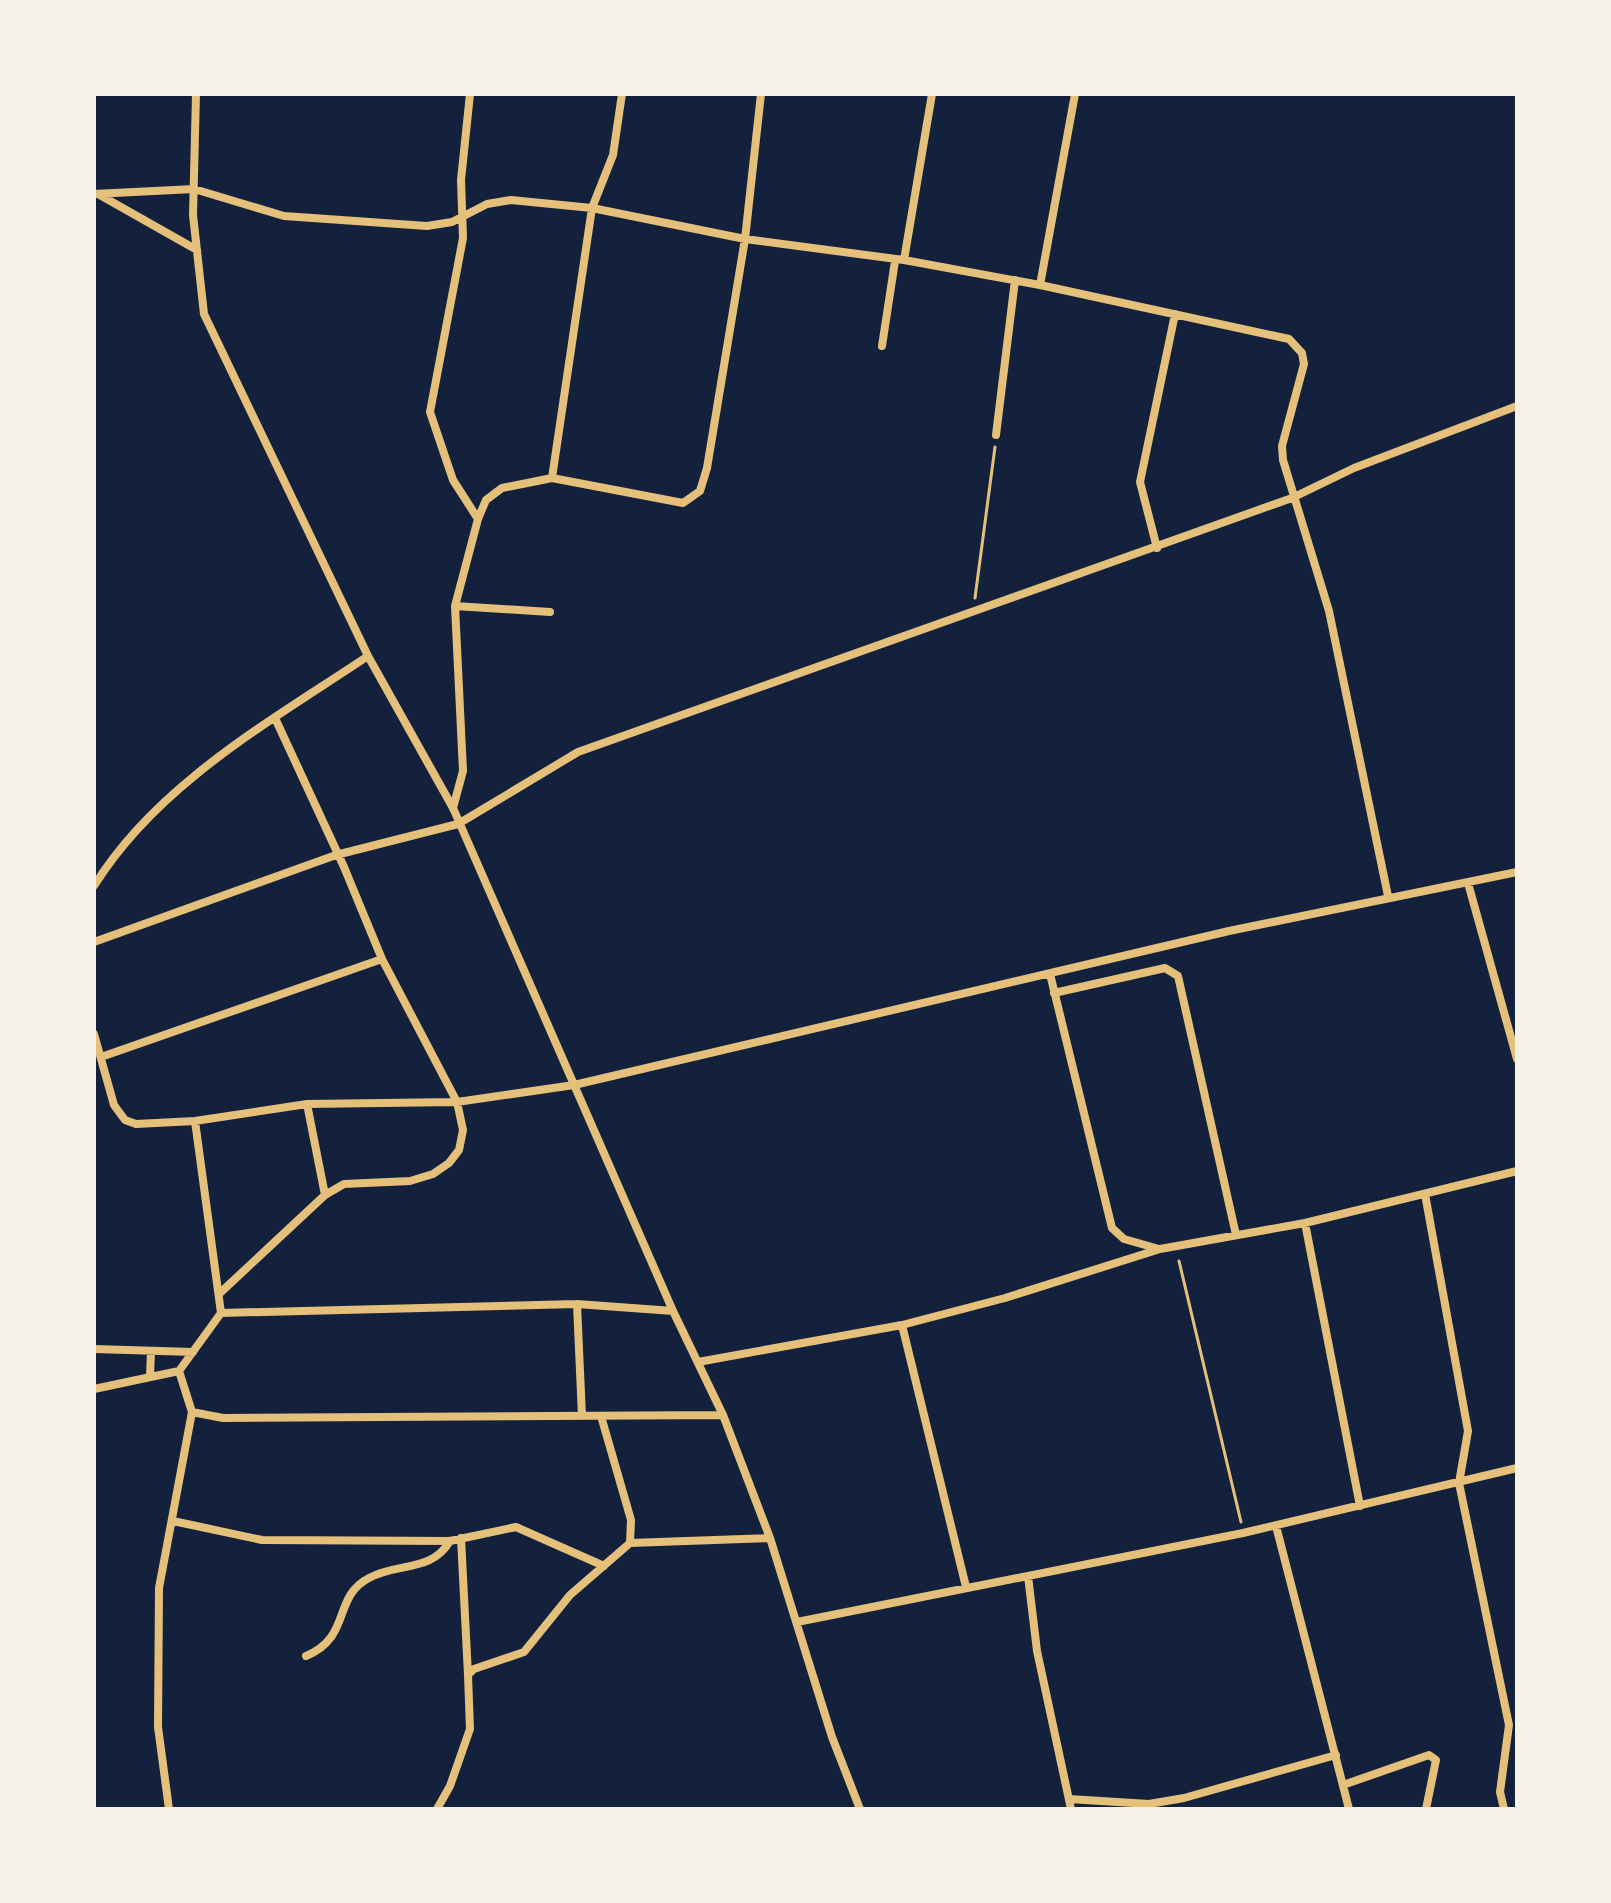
<svg xmlns="http://www.w3.org/2000/svg" width="1611" height="1903" font-family="Signika,sans-serif">
<style>
.lines{fill:none;stroke-linecap:round;stroke-linejoin:round}
.path{stroke:#e5c07b;stroke-width:3}
.minor{stroke:#e5c07b;stroke-width:8}
</style>
<rect width="100%" height="100%" fill="#14213d"/>
<g class="lines">
<!-- path -->
<path class="path" d="M975,598l20,-151
M1179,1261l62,261"/>
<!-- minor -->
<path class="minor" d="M196,94l-3,121 11,99 164,342 85,152 220,503 50,104 47,123 62,199 28,72
M470,94l-9,86 2,58 -33,174 23,68 25,39
M94,194l100,-5 90,27 143,10 25,-4 35,-18 24,-4 81,8 153,31 159,21 136,25 249,54 13,14 2,11 -22,82 1,14 46,151 59,285
M98,194l99,56
M904,260l28,-166
M1040,285l35,-191
M882,346l13,-85
M996,435l19,-155
M552,478l131,25 17,-12 7,-23 38,-229 16,-145
M1157,548l-17,-66 35,-168
M455,606l95,6
M275,718l69,149 38,92 75,143 6,28 -4,20 -10,13 -16,11 -23,7 -66,3 -19,11
M453,808l10,-37 -8,-165 23,-87 8,-19 16,-12 50,-10 40,-270 21,-53 9,-61
M1468,883l49,176
M94,886c63,-102 177,-165 274,-230
M94,942l242,-87 122,-31 120,-72 714,-254 62,-30 163,-62
M1050,974l62,254 12,11 35,10
M1054,993l111,-25 13,8 58,259
M94,1034l20,71 11,15 11,4 59,-3 112,-17 150,-2 117,-17 655,-154 288,-59
M101,1057l281,-98
M195,1121l26,192
M1425,1194l43,237 -9,52 50,242 -9,67 4,17
M1305,1223l55,283
M220,1293l105,-98 -18,-91
M577,1304l5,112
M902,1325l64,262
M94,1349l99,3
M698,1362l204,-37 103,-27 155,-49 145,-26 212,-52
M179,1371l42,-58 356,-9 96,7
M150,1376l1,-25
M94,1389l85,-18
M192,1412l31,6 500,-3
M173,1521l89,19 188,1 66,-14 88,39
M1276,1526l73,283
M461,1538l7,137
M630,1543l140,-5
M1028,1576l9,75 34,158
M797,1622l446,-89 274,-65
M306,1656c46,-19 26,-59 63,-78 29,-16 62,-5 81,-37
M1343,1785l86,-30 7,5 -10,49
M1069,1799l80,5 35,-6 152,-43
M169,1809l-11,-82 1,-139 33,-176 -13,-41
M437,1809l13,-23 20,-57 -2,-54 6,-6 50,-17 46,-57 60,-52 1,-23 -30,-104"/>
</g>
<!-- border -->
<rect width="1611" height="1903" fill="none" stroke="#f6f1e7" stroke-width="192"/>
</svg>
